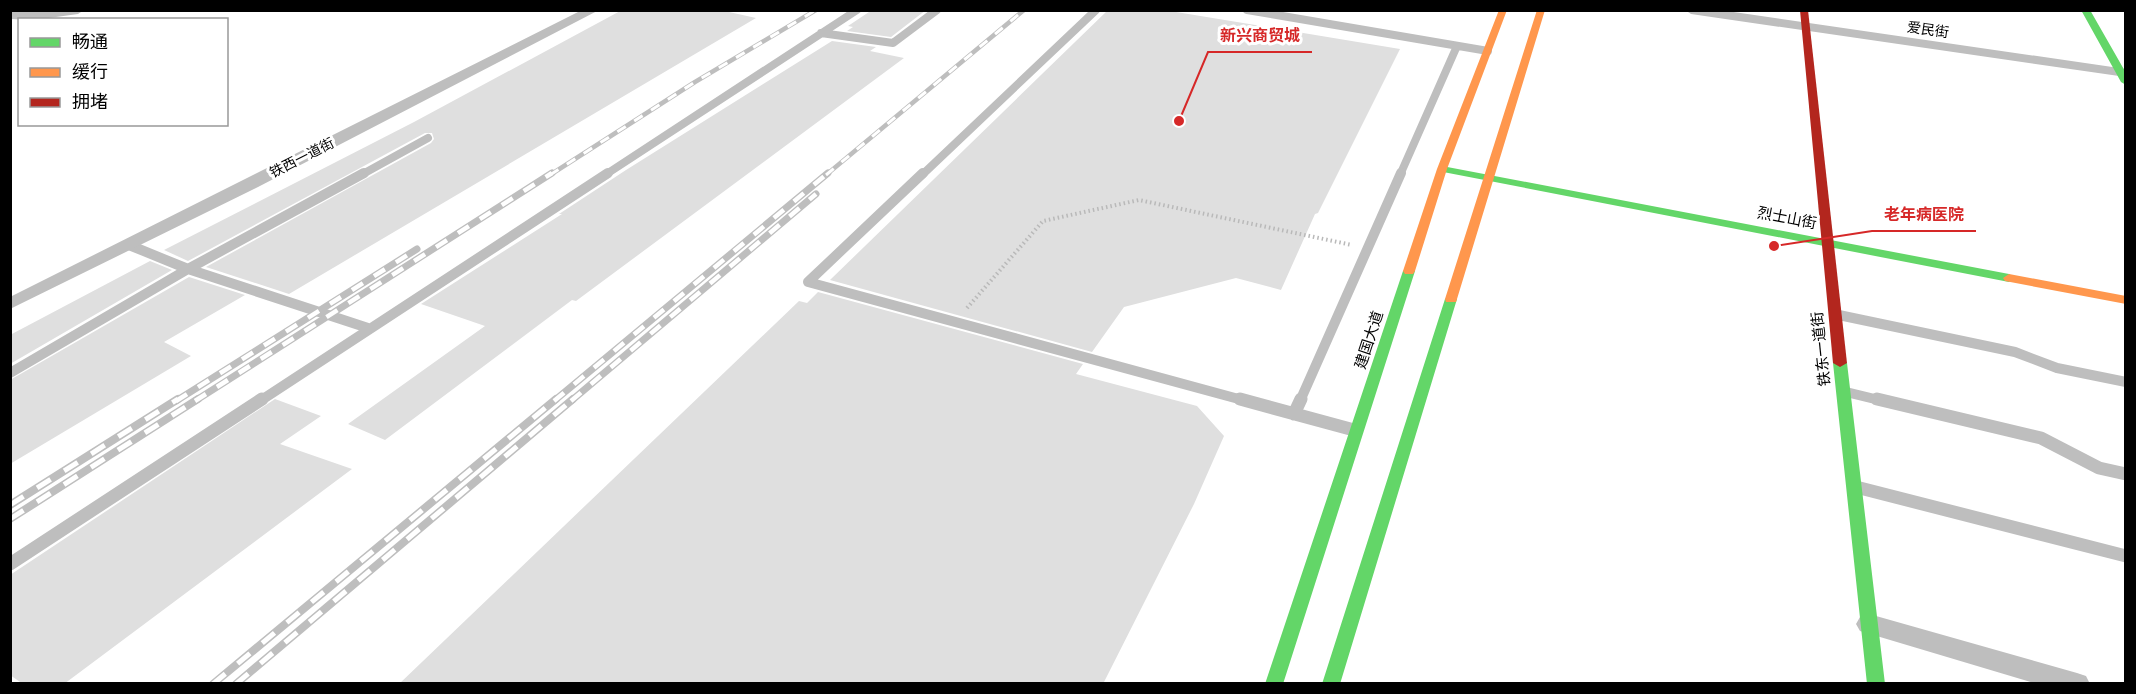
<svg xmlns="http://www.w3.org/2000/svg" width="2136" height="694" font-family="'Fira Sans Condensed','Noto Sans SC',sans-serif">
<style>
.building{fill:#dfdfdf}
.lines{fill:none;stroke-linecap:round;stroke-linejoin:round}
.path{stroke:#b9b9b9;stroke-width:4;stroke-dasharray:1.5 3;stroke-linecap:butt}
.lane-far2{stroke:#bebebe;stroke-width:8}
.lane-far1{stroke:#bebebe;stroke-width:10}
.lane{stroke:#bebebe;stroke-width:13}
.street{fill:#bebebe;fill-rule:evenodd}
.fast{fill:#63d668;fill-rule:evenodd}
.slow{fill:#ff974d;fill-rule:evenodd}
.jam{fill:#b3261e;fill-rule:evenodd}
.rail-far2-casing{stroke:#bebebe;stroke-width:4.5}
.rail-far1-casing{stroke:#bebebe;stroke-width:7}
.rail-casing{stroke:#bebebe;stroke-width:8}
.rail-far2{stroke:#fff;stroke-width:3;stroke-dasharray:10;stroke-linecap:butt}
.rail-far1{stroke:#fff;stroke-width:4.5;stroke-dasharray:13;stroke-linecap:butt}
.rail{stroke:#fff;stroke-width:5;stroke-dasharray:16;stroke-linecap:butt}
.labels{text-anchor:middle;dominant-baseline:central;stroke-width:6;stroke-linejoin:round;paint-order:stroke}
.far-street-label{font-size:14px;fill:#000;stroke:#fff}
.street-label{font-size:15px;fill:#000;stroke:#fff}
.leader{fill:none;stroke:#d62828;stroke-width:2}
.callout-dot{fill:#d62828;stroke:#fff;stroke-width:2}
.callout-label{font-size:16px;text-anchor:middle;font-weight:bold;fill:#d62828;stroke:#fff;stroke-width:6;stroke-linejoin:round;paint-order:stroke}
</style>
<rect width="100%" height="100%" fill="#fff"/>
<!-- building -->
<path class="building" d="M622,10h98l36,8 -467,276 -83,-27 225,-124 3,-4 -2,-6h-7l-237,128 -24,-11 250,-128z
M872,10h54l-35,27 -44,-6 6,-4 -5,-1z
M1108,10h56l236,39 -82,164 -3,1 -34,76 -45,-12 -112,29 -32,45 -262,-72z
M832,41l44,6 -6,4 34,7 -328,243 -4,-1 -187,140 -37,-16 137,-98 -64,-22 141,-90h-3l67,-44z
M150,261l22,9 -162,94v-29z
M189,277l56,18 -81,47 27,14 -181,108v-84z
M818,292l265,72 -7,10 121,32 27,30 -30,68 -91,180h-704l400,-383 8,2z
M275,399l46,17 -41,28 72,25 -288,215h-41l-13,-9v-100z"/>
<g class="lines">
<!-- path -->
<path class="path" d="M967,308l76,-87 96,-21 213,45"/>
<!-- lane-far2 -->
<path class="lane-far2" d="M1247,10l241,41
M821,33l72,10 44,-33
M361,175l67,-37
M605,175l252,-165
M922,175l174,-165
M1400,175l57,-129"/>
<!-- lane-far1 -->
<path class="lane-far1" d="M923,173l-115,109 438,119
M129,245l59,24 180,59
M1834,314l181,38 42,16 69,14
M10,373l178,-104 176,-96
M1846,392l37,9
M260,401l348,-228
M1300,401l101,-228"/>
<!-- lane -->
<path class="lane" d="M1240,399l114,31
M1877,399l164,39 58,30 27,6
M1294,414l7,-15
M1856,487l270,69
M10,564l252,-165"/>
<!-- street -->
<path class="street" d="M45,10h39l-6,4 -44,6 -24,-1v-8z
M582,10h17l-341,177 -248,122v-12z
M1685,10h35l406,59v8l-435,-63z
M1869,614l208,59 9,3 4,8h-53l-177,-53 -4,-7 4,-7z"/>
<!-- fast -->
<path class="fast" d="M2081,10h9l36,63v12l-5,-3z
M1442,166l567,108 6,4 -6,4 -571,-111v-4z
M1409,267l6,4 -132,413h-18l138,-413z
M1451,295l6,4 -117,385h-18l123,-385z
M1840,359l7,4 38,321h-18l-34,-321z"/>
<!-- slow -->
<path class="slow" d="M1499,10h8l-60,159 -32,102 -2,3h-8l-2,-3 34,-102z
M1537,10h8l-88,289 -1,3h-10l-1,-3z
M2009,274l117,22v8l-121,-23 -2,-3z"/>
<!-- jam -->
<path class="jam" d="M1800,10h8l39,353 -7,4 -7,-4z"/>
<!-- rail-far2 casing -->
<g class="rail-far2-casing">
<path id="rail-far2" d="M550,175l145,-93 121,-72
M826,175l198,-165"/>
</g>
<!-- rail-far1 casing -->
<g class="rail-far1-casing">
<path id="rail-far1" d="M176,401l241,-152
M195,401l357,-228
M554,401l274,-228
M571,401l245,-207"/>
</g>
<!-- rail casing -->
<g class="rail-casing">
<path id="rail" d="M10,505l168,-106
M10,519l188,-120
M213,684l343,-285
M236,684l337,-285"/>
</g>
<!-- rail-far2 -->
<use href="#rail-far2" class="rail-far2"/>
<!-- rail-far1 -->
<use href="#rail-far1" class="rail-far1"/>
<!-- rail -->
<use href="#rail" class="rail"/>
</g>
<g class="labels">
<!-- far-street labels -->
<g class="far-street-label">
<text transform="translate(1928 30) rotate(8)">爱民街</text>
<text transform="translate(302 158) rotate(-27)">铁西一道街</text>
</g>
<!-- street labels -->
<g class="street-label">
<text transform="translate(1787 218) rotate(11)">烈士山街</text>
<text transform="translate(1369 340) rotate(-72)">建国大道</text>
<text transform="translate(1821 349) rotate(-96)">铁东一道街</text>
</g>
</g>
<!-- callouts -->
<path class="leader" d="M1179 121L1208 52H1312M1774 246L1872 231H1976"/>
<g class="callout-dot">
<circle cx="1179" cy="121" r="6"/>
<circle cx="1774" cy="246" r="6"/>
</g>
<g class="callout-label">
<text x="1260" y="41">新兴商贸城</text>
<text x="1924" y="220">老年病医院</text>
</g>
<!-- border -->
<rect width="2136" height="694" fill="none" stroke="#000000" stroke-width="24"/>
<!-- legend -->
<rect x="18" y="18" width="210" height="108" fill="#ffffff" stroke="#999999" stroke-width="1.5"/>
<rect x="30" y="38" width="30" height="9" fill="#63d668" stroke="#999999" stroke-width="1.5"/>
<text x="72" y="48" font-size="18" fill="#000000">畅通</text>
<rect x="30" y="68" width="30" height="9" fill="#ff974d" stroke="#999999" stroke-width="1.5"/>
<text x="72" y="78" font-size="18" fill="#000000">缓行</text>
<rect x="30" y="98" width="30" height="9" fill="#b3261e" stroke="#999999" stroke-width="1.5"/>
<text x="72" y="108" font-size="18" fill="#000000">拥堵</text>
</svg>
